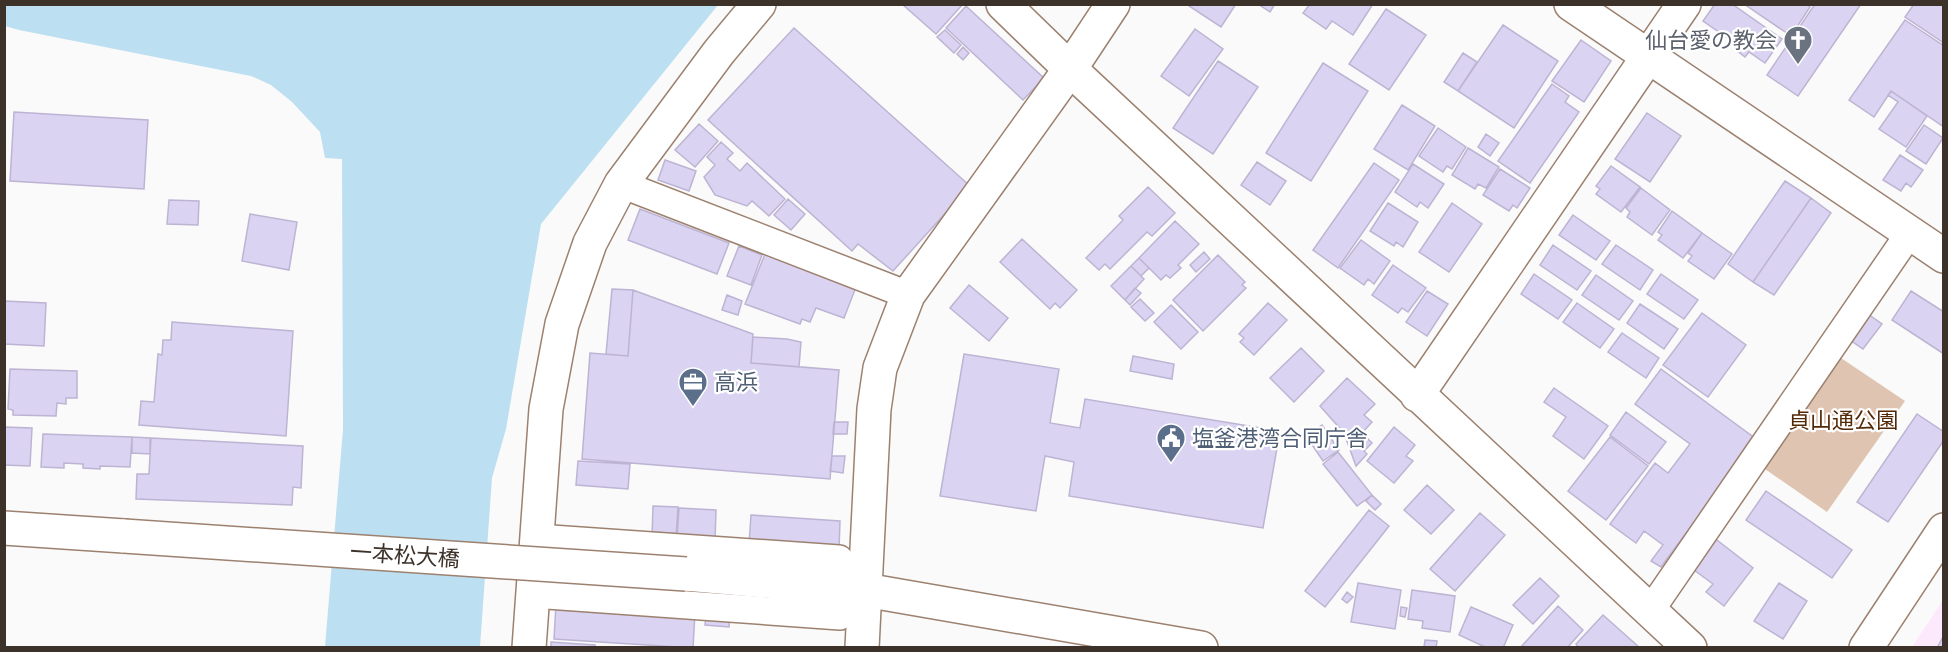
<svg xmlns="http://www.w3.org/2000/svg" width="1948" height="652" font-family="'Space Grotesk','Noto Sans JP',sans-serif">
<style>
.industrial{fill:#fceafc}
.green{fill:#e0c4b2}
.water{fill:#bddff2}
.building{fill:#dbd3f2;stroke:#bdb4d3;stroke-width:1.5}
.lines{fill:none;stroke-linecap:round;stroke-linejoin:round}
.minor-casing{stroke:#9c816f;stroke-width:30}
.tertiary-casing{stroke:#9c816f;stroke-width:36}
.minor{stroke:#fff;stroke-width:27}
.tertiary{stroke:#fff;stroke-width:33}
.tertiary-bridge-casing{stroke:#9c816f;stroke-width:36;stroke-linecap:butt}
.tertiary-bridge{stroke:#fff;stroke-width:33}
.labels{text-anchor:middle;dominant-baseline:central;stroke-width:4.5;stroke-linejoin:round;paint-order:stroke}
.worship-label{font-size:22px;fill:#5b616d;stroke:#fff;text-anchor:end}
.service-label{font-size:22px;fill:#4e5e75;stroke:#fff;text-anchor:start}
.park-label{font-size:22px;fill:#532a08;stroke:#fff}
.street-label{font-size:22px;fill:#3d322a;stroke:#fff}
</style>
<rect width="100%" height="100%" fill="#fafafa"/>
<!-- industrial -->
<path class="industrial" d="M1943,600v47h-31z"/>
<!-- green -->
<path class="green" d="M1838,356l67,45 -78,111 -65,-45z"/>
<!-- water -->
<path class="water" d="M4,5h714l-177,219 -35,205 -14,49 -12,169h-155l18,-218 -1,-270 -17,-1 -5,-26 -28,-30 -21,-17 -20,-9 -232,-46 -14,-4z"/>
<!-- building -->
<path class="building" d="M902,4h61l-27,30z
M1186,4h50l-15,23z
M1258,4h17l-5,8z
M1310,4h63l-20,31 -21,-14 -6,8 -23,-16z
M1715,4h17l50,35 -17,24 -16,-11 -4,5 -9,-7 3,-4 -36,-25z
M1744,4h63l3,3 -19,29z
M1815,4h46l-63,92 -31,-21z
M1914,4h30v39l-39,-26z
M966,6l78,72 -21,22 -77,-72z
M1386,9l40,26 -37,55 -40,-26z
M1905,20l39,26v81l-53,-36 -17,26 -25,-17z
M1503,25l55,36 -44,67 -56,-37z
M794,28l176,158 -77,85 -35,-27 -6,7 -144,-131z
M1195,29l28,20 -34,47 -28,-20z
M945,30l16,15 -7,8 -17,-16z
M1581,40l30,21 -27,41 -32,-21z
M963,47l6,6 -6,7 -6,-6z
M1463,53l14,9 -19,29 -14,-9z
M1218,61l40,26 -45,67 -40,-26z
M1323,63l45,28 -57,90 -45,-28z
M1552,84l17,12 -4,6 14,10 -49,71 -32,-22z
M1891,91l36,25 -21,31 -27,-18 19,-27 -10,-7z
M1402,105l33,21 -27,44 -34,-21z
M14,112l134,8 -4,69 -134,-8z
M1647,113l34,23 -31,46 -35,-23z
M699,124l19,17 -23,26 -20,-17z
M1924,125l19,13 -17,26 -20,-13z
M1438,128l28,19 -14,22 -5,-3 -4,6 -24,-16z
M1486,134l13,9 -9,13 -12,-9z
M721,142l12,11 -6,6 13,12 7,-8 38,36 -16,17 -17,-15 -5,5 -32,-11 -11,-18 11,-12 -8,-8z
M1468,148l31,19 -13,21 -8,-4 -3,5 -23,-14z
M1900,155l23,15 -12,17 -5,-4 -5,8 -18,-11z
M665,160l31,11 -7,20 -31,-11z
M1257,162l29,19 -16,24 -29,-20z
M1374,163l25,17 -61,88 -25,-18z
M1413,164l31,20 -16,24 -8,-6 -3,5 -22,-15z
M1611,166l29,21 -19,25 -25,-18 4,-5 -4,-3z
M1500,169l30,19 -13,20 -4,-3 -4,6 -26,-16z
M1785,181l26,17 -58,84 -25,-18z
M1148,187l27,26 -23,23 -5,-4 -37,37 -5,-5 -6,6 -13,-12 37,-38 -4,-4z
M1641,188l29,22 -18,25 -25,-18 3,-5 -4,-4z
M1811,198l20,15 -57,82 -21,-13z
M788,199l17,15 -14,16 -17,-15z
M169,200l30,1 -1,24 -31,-1z
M1388,203l30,19 -15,25 -7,-5 -2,4 -24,-15z
M1452,203l30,21 -33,48 -30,-20z
M640,209l89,34 -12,31 -89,-34z
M1672,211l30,22 -19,25 -25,-18 4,-5 -4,-3z
M250,214l47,8 -8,48 -47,-9z
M1573,215l37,26 -14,19 -37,-25z
M1175,221l24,23 -21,21 3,3 -11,10 -4,-3 -5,5 -22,-22z
M1702,233l30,21 -18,25 -26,-18 4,-5 -4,-3z
M1022,239l55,51 -17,18 -5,-5 -5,6 -50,-47z
M1361,240l29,21 -16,23 -6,-5 -4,6 -24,-17z
M1553,245l38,26 -14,19 -37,-25z
M1616,245l37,25 -13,20 -38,-26z
M739,246l23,9 -11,30 -24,-9z
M1204,252l6,7 -14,13 -6,-7z
M765,254l91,33 -12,31 -28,-10 -6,14 -8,-3 -2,5 -55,-20z
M1218,255l27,27 -3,3 4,3 -43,43 -30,-31z
M1139,258l10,10 -8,8 -10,-10z
M1393,265l33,23 -18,24 -6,-4 -4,5 -26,-18z
M1131,266l13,13 -19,21 -14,-14z
M1534,274l38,26 -14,19 -37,-25z
M1661,274l37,26 -14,19 -37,-25z
M1596,275l37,26 -14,19 -37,-25z
M969,285l39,33 -19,23 -39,-33z
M1135,288l6,5 -11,12 -5,-5z
M612,289l21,1 -5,66 -22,-2z
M633,290l120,44 -2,29 88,7 -9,109 -248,-20 8,-106 38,3z
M1427,291l21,13 -21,32 -21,-14z
M1911,291l33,21v42l-52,-34z
M727,295l15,6 -4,14 -16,-5z
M1140,299l14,14 -9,8 -14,-14z
M4,301l42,2 -2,43 -40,-2z
M1268,303l19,17 -33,35 -14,-13 4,-4 -5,-4z
M1577,303l37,26 -14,19 -37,-26z
M1640,304l38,25 -14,20 -37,-26z
M1171,305l27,27 -17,17 -27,-27z
M1702,313l44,32 -38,52 -45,-32z
M1868,314l14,10 -19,25 -13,-9z
M172,322l121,9 -7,105 -147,-11 2,-24 13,1 4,-48 4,1 1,-15h8z
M1622,333l37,25 -13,20 -38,-26z
M753,337l34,2 14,3 -2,25 -48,-4z
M1301,348l23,23 -30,31 -24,-24z
M964,354l95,15 -9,54 30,5 5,-29 195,32 -17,97 -194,-32 5,-34 -29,-6 -9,55 -96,-15z
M1133,356l41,8 -2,15 -42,-8z
M10,369l67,2v27h-11v6l-9,-1 -1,13 -43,-1v-5l-5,-1z
M1661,369l95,70 -95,128 -10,-6 12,-16 -19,-14 -8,12 -26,-19 45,-61 13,10 22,-29 -55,-40z
M1347,378l28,26 -11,11 8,7 -10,11 10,10 -8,8 3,3 -11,12 -12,-33 -24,-27z
M1554,388l54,38 -24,33 -31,-23 13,-19 -22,-15z
M1626,412l40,30 -17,22 -39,-29z
M1917,414l27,18v8l-56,82 -31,-20z
M834,422h14l-1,12h-14z
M1322,425l17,25 -16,11 -17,-25z
M4,427l28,1 -2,38 -26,-1z
M1394,427l21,18 -9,11 7,5 -19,22 -27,-22z
M43,434l89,3 -2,30 -30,-1v3l-17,-1v-4l-19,-1v5l-23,-1z
M132,437l18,1v16l-18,-1z
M1610,437l38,29 -42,54 -38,-29z
M151,438l152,8 -2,42 -8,-1 -1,18 -156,-6 1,-25h12z
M1338,452l34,43 -15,11 -34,-42z
M832,456h13l-2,17 -13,-2z
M578,461l52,3 -2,25 -52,-4z
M1427,485l27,25 -23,24 -27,-24z
M1766,491l86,59 -20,28 -86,-58z
M1372,495l9,9 -6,6 -9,-9z
M653,506l25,1 -2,31 -24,-1z
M679,508l37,2 -1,31 -38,-3z
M1369,510l20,16 -64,81 -20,-16z
M1480,513l25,22 -50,56 -25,-22z
M751,515l89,6 -1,29 -90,-6z
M1713,537l40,31 -29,38 -18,-14 7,-8 -23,-17z
M1540,578l19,18 -26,28 -20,-19z
M1358,583l43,7 -6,39 -44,-7z
M1779,583l28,18 -24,38 -29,-18z
M1412,590l43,6 -5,36 -28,-4 1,-7 -15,-2z
M1347,592l6,5 -6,6 -5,-4z
M556,604l139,9 -2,35 -139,-9z
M1558,606l25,24 -16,18h-47z
M1401,607l6,1 -2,9 -5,-1z
M1471,607l42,18 -10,23h-16l-28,-13z
M706,615l24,2 -1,10 -24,-2z
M1603,615l37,33h-61l-3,-4z
M1944,635v13h-7z
M1425,640l12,1 -1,7 -12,-1z
M551,642l44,3v3h-44z"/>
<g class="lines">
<!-- minor casing -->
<g class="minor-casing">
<path id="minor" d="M621,184l287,111
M533,594l307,22 25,-26 -26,-31 -302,-21
M1650,611l259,-377"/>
</g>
<!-- tertiary casing -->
<g class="tertiary-casing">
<path id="tertiary" d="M1003,4l67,65 620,579
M1571,4l373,252
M1417,395l267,-391
M4,528l120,8
M686,574l179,16 336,58
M529,648l17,-239 16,-85 28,-81 31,-59 98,-132 40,-48
M862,648l12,-239 6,-41 28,-73 162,-226 43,-65
M1866,648l78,-118"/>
</g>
<!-- minor -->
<use href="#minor" class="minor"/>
<!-- tertiary -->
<use href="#tertiary" class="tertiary"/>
<!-- tertiary-bridge casing -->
<g class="tertiary-bridge-casing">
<path id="tertiary-bridge" d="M124,536l562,38"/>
</g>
<!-- tertiary-bridge -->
<use href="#tertiary-bridge" class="tertiary-bridge"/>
</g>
<!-- icons -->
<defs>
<g id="church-pin" transform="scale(1.5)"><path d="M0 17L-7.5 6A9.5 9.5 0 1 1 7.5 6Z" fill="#6b7280" stroke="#fff"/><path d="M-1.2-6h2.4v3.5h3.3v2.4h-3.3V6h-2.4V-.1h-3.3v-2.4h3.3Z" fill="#fff"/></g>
<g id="office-pin" transform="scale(1.5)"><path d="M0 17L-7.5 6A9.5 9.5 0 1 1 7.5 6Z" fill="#5c6f8a" stroke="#fff"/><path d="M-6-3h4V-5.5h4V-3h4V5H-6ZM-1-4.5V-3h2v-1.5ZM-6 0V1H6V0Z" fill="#fff"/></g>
<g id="civic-pin" transform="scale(1.5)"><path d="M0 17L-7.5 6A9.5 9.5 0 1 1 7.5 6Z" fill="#5c6f8a" stroke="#fff"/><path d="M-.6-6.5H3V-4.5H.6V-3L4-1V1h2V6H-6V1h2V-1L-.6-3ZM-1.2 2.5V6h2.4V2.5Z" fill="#fff"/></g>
</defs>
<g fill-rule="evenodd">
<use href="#church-pin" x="1798" y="40"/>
<use href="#office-pin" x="693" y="382"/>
<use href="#civic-pin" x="1171" y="438"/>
</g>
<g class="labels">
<!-- worship labels -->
<g class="worship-label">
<text x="1777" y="40">仙台愛の教会</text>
</g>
<!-- service labels -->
<g class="service-label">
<text x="714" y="382">高浜</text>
<text x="1192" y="438">塩釜港湾合同庁舎</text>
</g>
<!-- park labels -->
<g class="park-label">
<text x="1843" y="420">貞山通公園</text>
</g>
<!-- street labels -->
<g class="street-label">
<text transform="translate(405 555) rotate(4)">一本松大橋</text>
</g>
</g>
<!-- border -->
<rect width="1948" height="652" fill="none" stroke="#3d322a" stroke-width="12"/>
</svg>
